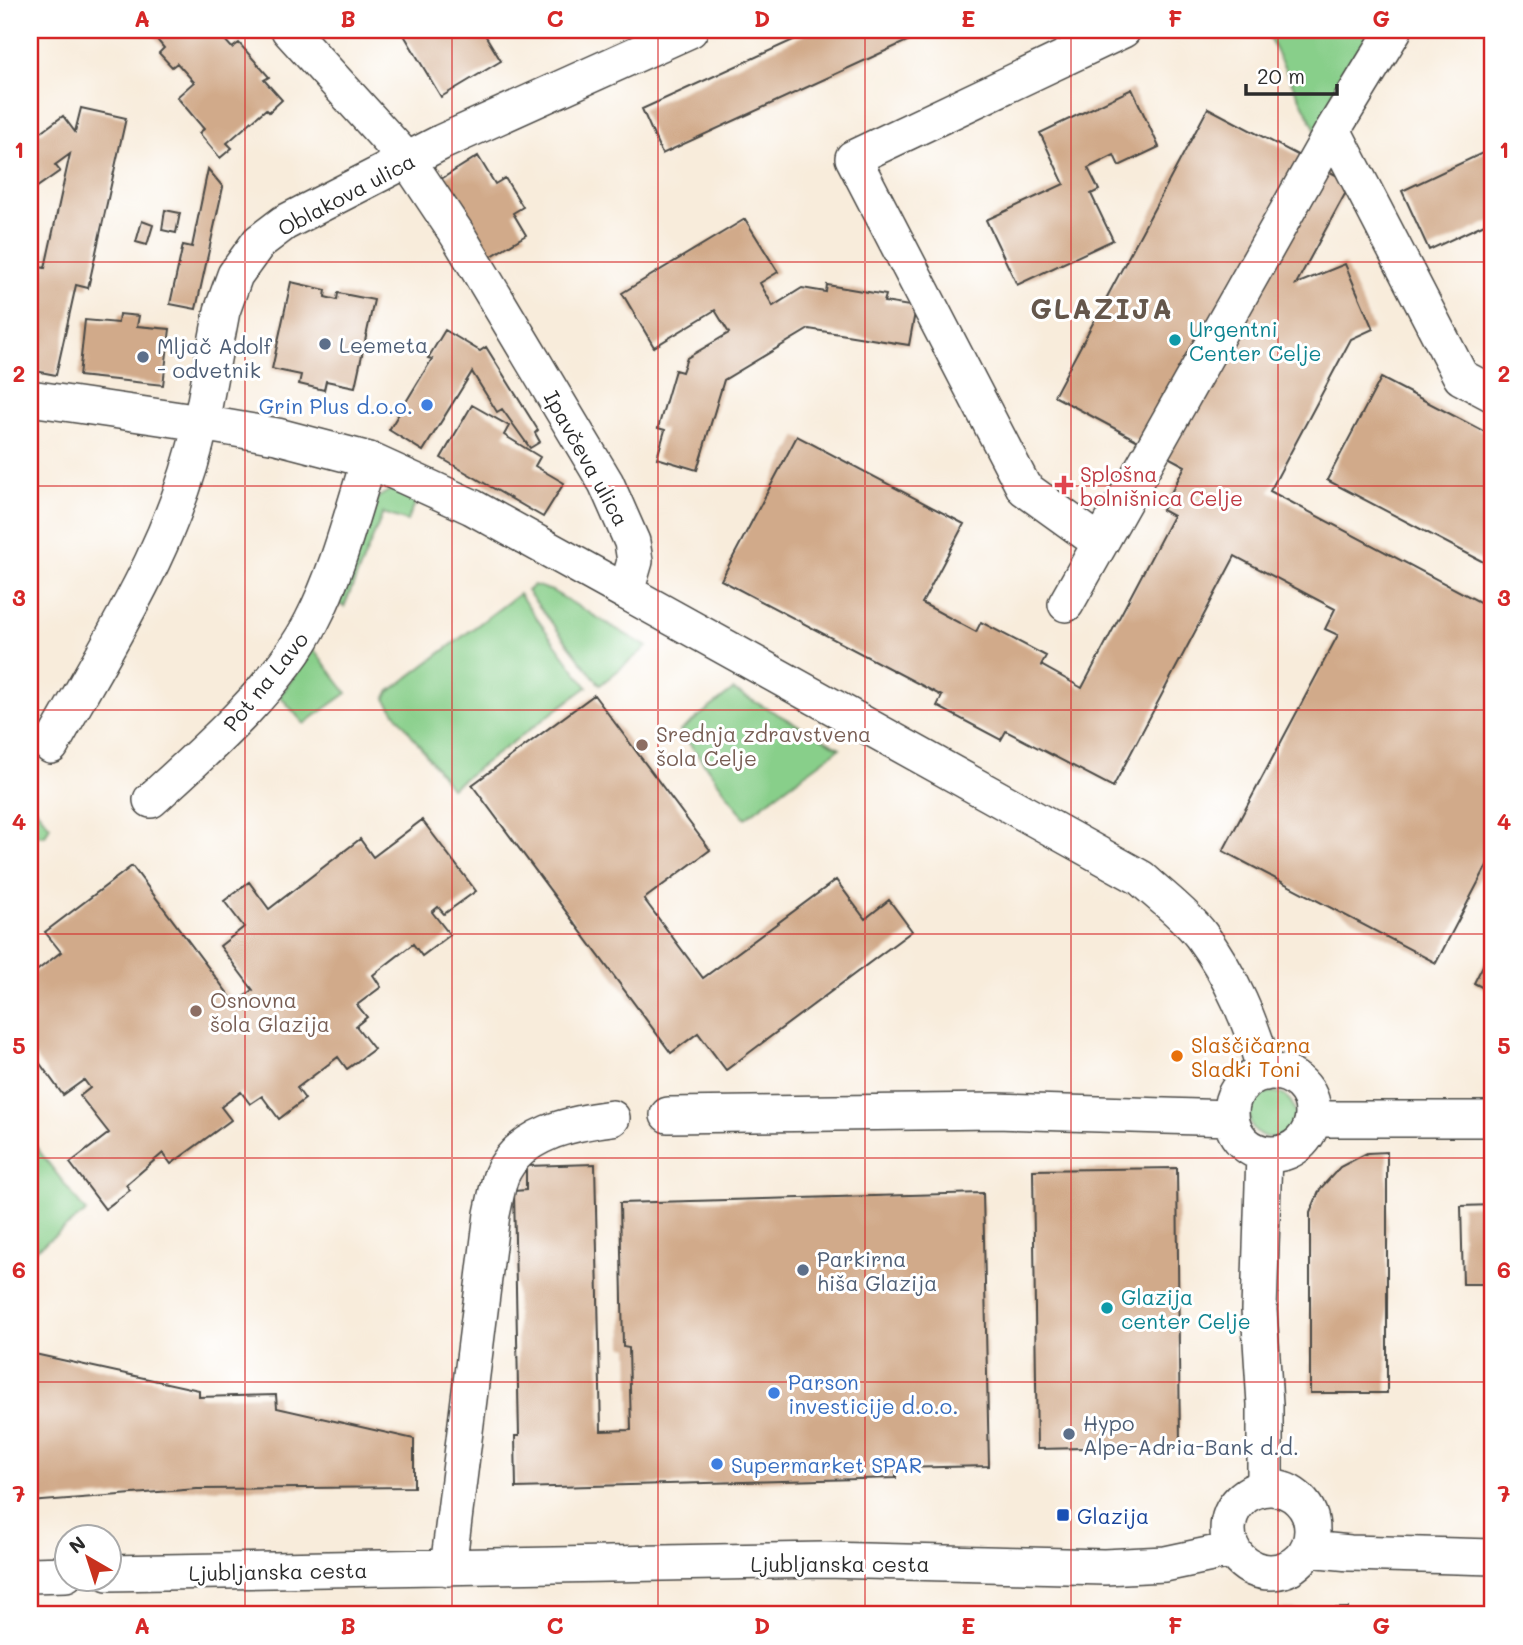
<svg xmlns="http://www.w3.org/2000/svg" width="1523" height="1645" font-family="Mali,sans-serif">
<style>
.green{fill:#88cf8a;stroke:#5a7d5a;stroke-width:2}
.building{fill:#d1aa8a}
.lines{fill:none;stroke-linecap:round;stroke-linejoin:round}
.minor-casing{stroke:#4a4845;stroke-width:38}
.minor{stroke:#fff;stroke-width:35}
.grid{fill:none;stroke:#d62828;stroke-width:2;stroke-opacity:0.55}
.culture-dot{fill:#0f9aa8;stroke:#fff;stroke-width:2.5}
.service-dot{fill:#5c6f8a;stroke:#fff;stroke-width:2.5}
.shop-dot{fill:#3f7fe0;stroke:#fff;stroke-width:2.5}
.health-dot{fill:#e0444e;stroke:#fff;stroke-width:2.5}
.education-dot{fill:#8d6e63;stroke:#fff;stroke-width:2.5}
.food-dot{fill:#e8710a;stroke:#fff;stroke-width:2.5}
.transit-dot{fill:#1a4fb4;stroke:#fff;stroke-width:2.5}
.labels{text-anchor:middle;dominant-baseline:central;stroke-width:6;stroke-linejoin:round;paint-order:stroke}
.street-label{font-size:21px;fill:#2b2b2b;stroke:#fff}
.culture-label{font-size:21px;fill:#0d838f;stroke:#fff;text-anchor:start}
.service-label{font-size:21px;fill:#4e5e75;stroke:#fff;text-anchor:start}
.shop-label{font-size:21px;fill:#366cbe;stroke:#fff;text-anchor:start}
.health-label{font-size:21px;fill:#be3a42;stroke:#fff;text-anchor:start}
.education-label{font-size:21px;fill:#785e54;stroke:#fff;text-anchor:start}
.food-label{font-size:21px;fill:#c56008;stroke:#fff;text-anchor:start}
.transit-label{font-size:21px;fill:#164399;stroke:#fff;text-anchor:start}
.district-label{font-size:28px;font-weight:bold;letter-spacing:2px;fill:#65574c;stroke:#fff}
.neatline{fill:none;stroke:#d62828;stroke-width:2.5}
.grid-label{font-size:23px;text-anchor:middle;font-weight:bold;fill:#d62828}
</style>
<rect width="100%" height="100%" fill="#fff"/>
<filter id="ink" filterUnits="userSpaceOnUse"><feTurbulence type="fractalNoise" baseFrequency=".0143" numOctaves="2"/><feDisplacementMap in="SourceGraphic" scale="14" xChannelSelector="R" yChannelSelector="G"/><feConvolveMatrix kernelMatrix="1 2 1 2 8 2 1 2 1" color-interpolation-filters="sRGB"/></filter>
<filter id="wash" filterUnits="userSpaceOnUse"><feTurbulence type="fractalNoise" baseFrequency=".00686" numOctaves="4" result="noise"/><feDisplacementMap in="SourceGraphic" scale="28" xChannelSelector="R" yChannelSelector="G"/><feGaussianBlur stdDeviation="1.57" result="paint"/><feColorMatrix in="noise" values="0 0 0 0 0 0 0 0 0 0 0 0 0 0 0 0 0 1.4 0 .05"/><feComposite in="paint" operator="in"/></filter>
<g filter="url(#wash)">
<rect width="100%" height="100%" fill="#f8ecdb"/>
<!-- green -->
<path class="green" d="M1265,30h119l-64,108z
M392,489l25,11 -10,21 -24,-8 -39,94 -6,-4 39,-105z
M534,585l18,6 95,56 -47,38 -73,-94z
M519,594l68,93 -136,101 -66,-89 4,-7z
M313,649l34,44 -43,31 -24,-28z
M733,690l107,58 -95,70 -65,-87z
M30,802l20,24 -5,10 -15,-1z
M1249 1115a23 23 0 1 1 46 0a23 23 0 1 1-46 0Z
M30,1139l56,73 -56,42z"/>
<g id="blocks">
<!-- building -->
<path class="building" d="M149,30h67l16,18 7,-5 30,34 -5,3 18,20 -13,12 -3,-3 -39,34 5,5 -12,10 -21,-25 5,-4 -27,-32 17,-15 -17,-19 -5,4 -13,-14 5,-5z
M401,30h81l19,31 -60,36z
M815,30h100l3,6 -256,118 -20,-45z
M1132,89l27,58 -40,19 -5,-11 -26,13 11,22 -8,4 22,46 -96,45 -31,-65 78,-36 -24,-51z
M81,108l45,10 -38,170 -12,-3 -20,90 -26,-5v-105l15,3 25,-114 -15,11 5,6 -30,21v-39l9,-7 -6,-8 30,-22 12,16z
M1208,108l143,75 -55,101 49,-20 28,65 -22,10 -81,152 223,118v245l-57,109 -213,-112 115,-216 -13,-6 10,-20 -100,-53 -122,231 -107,-56 -5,9 -64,-34 5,-10 -221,-116 76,-144 167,88 -42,79 54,29 5,-10 65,34 -5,9 41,23 91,-172 -11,-6 23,-44 -131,-70z
M1493,148v72l-64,30 -27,-59z
M478,156l17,28 10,-6 18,29 -10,6 13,22 -39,24 -49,-78z
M208,169l15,18 -27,122 -26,-5 13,-59 9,2z
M165,210l15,3 -4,20 -14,-3z
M745,219l33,53 -18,11 13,23 29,-18 24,4 1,-7 59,10 -2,7 32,5 -7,38 -100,-16 -85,51 -27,90 -40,-12 8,-28 -7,-2 17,-58 7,2 5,-14 42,-25 -14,-23 -61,37 -32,-54z
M142,221l11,4 -6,20 -11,-3z
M291,282l35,8 -1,7 12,3 1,-7 36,7 -19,87 -29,-6 -2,9 -25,-6 2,-9 -29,-6z
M119,314l20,2 -2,10 33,3 -7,56 -84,-9 6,-56 33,3z
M445,330l35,21 6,-4 52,83 -3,3 5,9 -10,6 -28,-39 -5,3 -25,-40 -49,79 -34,-21 43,-71 -4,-1z
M1381,378l112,58v131l-166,-87z
M472,405l37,21 -5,9 36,22 -5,9 29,17 -21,34 -102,-59z
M594,695l116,155 -66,49 59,79 133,-98 29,39 24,-19 23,31 -186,139 -28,-37 -27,20 -199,-268z
M422,820l54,71 -32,23 -6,-7 -6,5 18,23 -28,21 -9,-12 -40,31 8,12 -24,18 10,12 -11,9 18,23 -27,20 -9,-12 -41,31 8,11 -26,20 -17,-23 -12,8 -9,-12 -20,15 10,13 -60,44 -8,-11 -37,32 4,5 -25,19 -35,-46 39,-30 -29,-37 10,-8 -6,-8 -21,15 -33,-45v-74l31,-24 -16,-20 87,-66 103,137 18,-13 -33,-44 24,-19 -20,-26 25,-19 20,27 91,-70 13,18z
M1493,946v47l-19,-10z
M1387,1152v241h-77v-180l10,-24 20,-22 27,-14z
M595,1164l6,267 30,-1 -2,-82 -6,-1 -3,-144 363,-10 6,273 -93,2v10l-380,10 -1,-52h4l-5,-245 12,-1v-24z
M1177,1168l3,278 -143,3 -4,-279z
M1493,1205v79h-30l-2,-78z
M30,1353l169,37v7l77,-2 1,13 137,31v48l-217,2 -167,13z
M1348,1608v7h-99v-5z"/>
</g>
</g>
<g filter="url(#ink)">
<use href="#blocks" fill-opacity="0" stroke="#4a4845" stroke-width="2"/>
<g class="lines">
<!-- minor casing -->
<g class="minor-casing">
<path id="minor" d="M1333,130l61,-100
M30,398l171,25 21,-112 13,-36 24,-33 25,-19 158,-81 248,-112
M1099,542l-75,-54 -171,-330 270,-128
M626,592l515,286c19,18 44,36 60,57 29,39 52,90 64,138
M1066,604l267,-474 128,247 32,17
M51,746c59,-106 124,-203 150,-323l76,13 92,24 103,47 154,85 9,-31 -3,-19 -26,-59 -149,-249 -48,-72 -120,-132
M151,800c54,-49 128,-114 161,-179 26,-50 40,-108 57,-161
M1231 1113a41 41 0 1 1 82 0a41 41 0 1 1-82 0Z
M668,1115l328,-4 235,7
M1313,1119h180
M1264,1154l-5,156 6,94v83
M1228 1530a42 42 0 1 1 84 0a42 42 0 1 1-84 0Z
M1309,1549l41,4 143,4
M448,1568l44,-354c3,-13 5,-26 9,-38 18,-43 71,-53 111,-58
M108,1573l717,-13 279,7 61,-3 66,-14
M30,1575l36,-1"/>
</g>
<!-- minor -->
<use href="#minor" class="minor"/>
</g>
</g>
<!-- grid -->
<path class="grid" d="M245,30v1585M452,30v1585M658,30v1585M865,30v1585M1071,30v1585M1278,30v1585M30,262h1463M30,486h1463M30,710h1463M30,934h1463M30,1158h1463M30,1382h1463"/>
<!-- markers -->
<g class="culture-dot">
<circle cx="1175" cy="340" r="7"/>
<circle cx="1107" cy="1308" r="7"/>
</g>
<g class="service-dot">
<circle cx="325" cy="344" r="7"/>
<circle cx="143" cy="357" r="7"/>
<circle cx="803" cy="1270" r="7"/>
<circle cx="1069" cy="1434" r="7"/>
</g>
<g class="shop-dot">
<circle cx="427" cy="405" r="7"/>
<circle cx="774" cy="1393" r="7"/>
<circle cx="717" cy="1464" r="7"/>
</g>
<path class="health-dot" d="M1060.5 474.5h7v7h7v7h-7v7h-7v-7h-7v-7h7z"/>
<g class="education-dot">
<circle cx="642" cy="745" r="7"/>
<circle cx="196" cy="1011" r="7"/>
</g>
<circle class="food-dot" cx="1177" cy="1056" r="7"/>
<rect class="transit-dot" x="1056" y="1508" width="14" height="14" rx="3.5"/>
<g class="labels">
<!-- street labels -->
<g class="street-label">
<text transform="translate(346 194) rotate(-28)">Oblakova ulica</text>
<text transform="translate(587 458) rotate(61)">Ipavčeva ulica</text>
<text transform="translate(265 681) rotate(-51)">Pot na Lavo</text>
<text x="840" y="1563">Ljubljanska cesta</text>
<text transform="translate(278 1571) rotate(-1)">Ljubljanska cesta</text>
</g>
<!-- culture labels -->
<g class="culture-label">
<text x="1189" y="328">Urgentni<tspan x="1189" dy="24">Center Celje</tspan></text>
<text x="1121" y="1296">Glazija<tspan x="1121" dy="24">center Celje</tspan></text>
</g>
<!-- service labels -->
<g class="service-label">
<text x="339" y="344">Leemeta</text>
<text x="157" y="345">Mljač Adolf<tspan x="157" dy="24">- odvetnik</tspan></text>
<text x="817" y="1258">Parkirna<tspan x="817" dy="24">hiša Glazija</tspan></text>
<text x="1083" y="1422">Hypo<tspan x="1083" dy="24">Alpe-Adria-Bank d.d.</tspan></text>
</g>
<!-- shop labels -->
<g class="shop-label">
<text x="413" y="405" text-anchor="end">Grin Plus d.o.o.</text>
<text x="788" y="1381">Parson<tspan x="788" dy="24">investicije d.o.o.</tspan></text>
<text x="731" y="1464">Supermarket SPAR</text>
</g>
<!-- health labels -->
<g class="health-label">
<text x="1080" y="473">Splošna<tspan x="1080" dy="24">bolnišnica Celje</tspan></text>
</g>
<!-- education labels -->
<g class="education-label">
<text x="656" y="733">Srednja zdravstvena<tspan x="656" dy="24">šola Celje</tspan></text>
<text x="210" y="999">Osnovna<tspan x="210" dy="24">šola Glazija</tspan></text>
</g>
<!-- food labels -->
<g class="food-label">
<text x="1191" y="1044">Slaščičarna<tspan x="1191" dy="24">Sladki Toni</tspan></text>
</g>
<!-- transit labels -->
<g class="transit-label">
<text x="1077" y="1515">Glazija</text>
</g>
<!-- district labels -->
<g class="district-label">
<text x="1102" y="308">GLAZIJA</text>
</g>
</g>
<!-- margin -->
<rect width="1523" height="1645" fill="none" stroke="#fff" stroke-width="77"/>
<!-- north arrow -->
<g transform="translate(88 1558) rotate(321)"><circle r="33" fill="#ffffff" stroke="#aaaaaa" stroke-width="2"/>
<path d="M0-5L12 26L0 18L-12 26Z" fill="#c8321e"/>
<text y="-10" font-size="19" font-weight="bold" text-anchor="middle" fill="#2b2b2b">N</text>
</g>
<!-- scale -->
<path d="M1246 84v10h91v-10" fill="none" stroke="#2b2b2b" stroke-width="3.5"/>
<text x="1257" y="84" font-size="21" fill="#2b2b2b" stroke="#ffffff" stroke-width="5" paint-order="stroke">20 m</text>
<rect x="38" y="38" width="1446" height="1568" class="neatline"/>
<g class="grid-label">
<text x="142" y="27">A</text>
<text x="348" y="27">B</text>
<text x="555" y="27">C</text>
<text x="762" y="27">D</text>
<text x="968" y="27">E</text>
<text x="1175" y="27">F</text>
<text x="1381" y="27">G</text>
<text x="19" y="158">1</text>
<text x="1504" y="158">1</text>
<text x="19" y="382">2</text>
<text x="1504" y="382">2</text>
<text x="19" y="606">3</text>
<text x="1504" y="606">3</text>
<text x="19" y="830">4</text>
<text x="1504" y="830">4</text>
<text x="19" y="1054">5</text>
<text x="1504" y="1054">5</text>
<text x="19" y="1278">6</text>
<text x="1504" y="1278">6</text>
<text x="19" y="1502">7</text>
<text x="1504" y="1502">7</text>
<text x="142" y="1634">A</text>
<text x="348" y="1634">B</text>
<text x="555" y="1634">C</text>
<text x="762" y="1634">D</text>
<text x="968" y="1634">E</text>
<text x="1175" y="1634">F</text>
<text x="1381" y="1634">G</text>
</g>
</svg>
